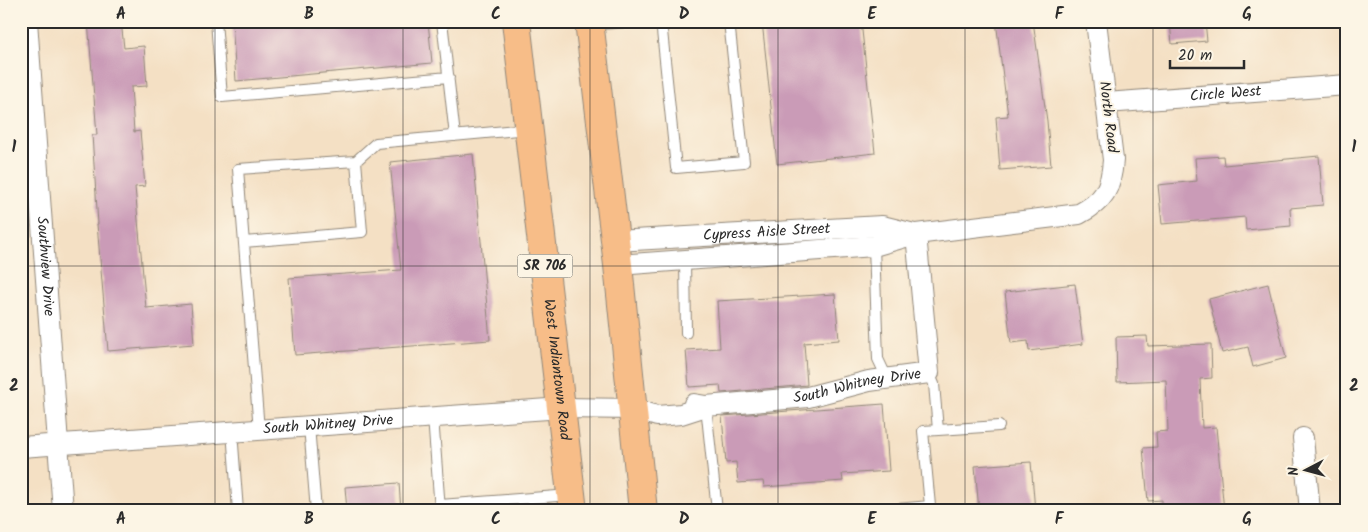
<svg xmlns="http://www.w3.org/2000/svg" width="1368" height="532" font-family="Kalam,sans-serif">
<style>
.building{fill:#ca9bb7}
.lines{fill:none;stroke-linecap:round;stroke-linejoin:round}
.lane-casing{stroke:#908678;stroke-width:12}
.street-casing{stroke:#908678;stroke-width:22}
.primary-casing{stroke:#908678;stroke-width:30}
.lane{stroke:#fff;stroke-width:10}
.street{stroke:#fff;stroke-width:20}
.primary{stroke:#f7bd88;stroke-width:28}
.grid{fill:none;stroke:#2b2b2b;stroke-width:1;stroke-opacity:0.55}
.labels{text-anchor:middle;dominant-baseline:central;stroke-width:4;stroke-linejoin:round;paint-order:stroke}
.shield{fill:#fcf5e5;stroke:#6a6863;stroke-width:1}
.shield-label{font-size:14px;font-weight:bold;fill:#2b2b2b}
.street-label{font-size:15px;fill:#2b2b2b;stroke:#fcf5e5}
.neatline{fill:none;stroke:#2b2b2b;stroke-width:2}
.grid-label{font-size:16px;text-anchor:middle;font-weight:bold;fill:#2b2b2b}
</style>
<rect width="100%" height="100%" fill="#fcf5e5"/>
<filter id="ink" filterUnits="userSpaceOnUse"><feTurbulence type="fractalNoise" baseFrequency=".02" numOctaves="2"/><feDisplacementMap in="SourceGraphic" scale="10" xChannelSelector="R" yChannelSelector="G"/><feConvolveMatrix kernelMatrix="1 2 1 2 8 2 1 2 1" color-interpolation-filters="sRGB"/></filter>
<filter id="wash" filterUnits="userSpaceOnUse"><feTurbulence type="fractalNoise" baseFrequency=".0096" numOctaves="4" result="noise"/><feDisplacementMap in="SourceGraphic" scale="20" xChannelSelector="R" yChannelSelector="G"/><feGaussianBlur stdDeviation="1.12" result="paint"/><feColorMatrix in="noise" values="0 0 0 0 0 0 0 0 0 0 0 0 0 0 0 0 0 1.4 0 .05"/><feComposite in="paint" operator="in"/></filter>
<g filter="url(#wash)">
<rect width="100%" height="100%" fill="#f4e0c4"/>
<g id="blocks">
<!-- building -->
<path class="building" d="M88,21h33l3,27 20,-2 3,40 -16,1 3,45 6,-1 5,55 -10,1 11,121 45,-4 3,40 -86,7 -11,-127h1l-6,-89h5z
M232,21h196l4,42 -196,18z
M762,21h99l14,132 -98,11z
M996,21h37l14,100 4,45 -51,4 -4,-53 12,-1z
M1170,21h35l2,20 -35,3z
M473,154l17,186 -195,15 -6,-77 112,-8 -11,-108z
M1223,156l1,9 95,-9 4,49 -33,3 1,18 -45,4 -1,-13 -83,7 -4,-39 39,-4 -2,-23z
M1075,284l8,60 -54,7 -1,-10 -17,2 -6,-51z
M1268,284l18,74 -33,9 -5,-20 -26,6 -13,-54z
M835,294l4,46 -35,3 3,42 -86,8 -1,-8 -31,2 -3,-37 34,-2 -3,-47z
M1147,336l1,10 63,-2 1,34 -12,1 2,49 14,-1 8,84h-62v-11l-14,1 -5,-53 14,-1 -1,-15 12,-1 -2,-51 -49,2 -1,-45z
M884,404l5,67 -47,3 1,7 -79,6 -1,-6 -25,2 -2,-21 -10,1 -4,-47z
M1031,462l4,49h-56l-4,-45z
M399,483l2,28h-54l-2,-24z"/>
</g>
</g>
<g filter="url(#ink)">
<use href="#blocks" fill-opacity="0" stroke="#908678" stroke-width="1"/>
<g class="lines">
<!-- lane casing -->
<g class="lane-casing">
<path id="lane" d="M216,21l6,76 227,-20
M442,21l13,115
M661,21l15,147 68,-6 -15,-141
M590,25l48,-4
M244,242l118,-10 -6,-71
M874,246l4,113 9,19
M685,259l1,74
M929,373l5,11 4,46
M706,406l11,105
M433,417l7,93
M309,426l7,85
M259,430l-21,-261 118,-8 20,-18 152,-14
M232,431l6,80
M440,505l130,-10
M874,511l56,-5 -7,-75 76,-5"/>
</g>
<!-- street casing -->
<g class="street-casing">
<g id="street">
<path id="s1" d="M27,21l36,490"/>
<path id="s2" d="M1106,103l241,-18"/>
<path id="s3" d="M616,241l266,-15 32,8"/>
<path d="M618,265l256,-19 42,-12 163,-20c25,-13 32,-25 34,-54l-17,-139"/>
<path id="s4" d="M694,404l12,2 102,-9 61,-16 60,-8 -13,-139"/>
<path d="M1303,438l7,73"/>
<path id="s5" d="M21,447l541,-39 72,1 23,7 24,-2 25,-8"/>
</g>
</g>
<!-- primary casing -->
<g class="primary-casing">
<g id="primary">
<path id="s6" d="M516,21l57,490"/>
<path d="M589,21l29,244 25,246"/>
</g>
</g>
<!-- lane -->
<use href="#lane" class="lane"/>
<!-- street -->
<use href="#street" class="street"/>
<!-- primary -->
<use href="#primary" class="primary"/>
</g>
</g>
<!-- grid -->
<path class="grid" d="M215,21v490M403,21v490M590,21v490M778,21v490M965,21v490M1153,21v490M21,266h1326"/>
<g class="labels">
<!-- shield labels -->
<rect class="shield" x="517.5" y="254.5" width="55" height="23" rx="4"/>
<g class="shield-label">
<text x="545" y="266">SR 706</text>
</g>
<!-- street labels -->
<g class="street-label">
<text stroke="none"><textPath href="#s2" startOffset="120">Circle West</textPath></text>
<text transform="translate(1108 117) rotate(83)">North Road</text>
<text stroke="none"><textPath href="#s3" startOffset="151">Cypress Aisle Street</textPath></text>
<text stroke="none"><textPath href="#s1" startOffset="246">Southview Drive</textPath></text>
<text stroke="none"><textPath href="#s6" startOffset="351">West Indiantown Road</textPath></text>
<text stroke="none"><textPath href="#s4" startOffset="165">South Whitney Drive</textPath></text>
<text stroke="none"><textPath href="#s5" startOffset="308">South Whitney Drive</textPath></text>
</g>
</g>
<!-- margin -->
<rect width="1368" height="532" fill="none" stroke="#fcf5e5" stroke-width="55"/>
<!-- north arrow -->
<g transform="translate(1306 470) rotate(264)" stroke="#fcf5e5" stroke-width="4" paint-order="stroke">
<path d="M0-4L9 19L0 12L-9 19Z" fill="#2b2b2b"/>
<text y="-8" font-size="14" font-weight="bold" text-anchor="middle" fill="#2b2b2b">N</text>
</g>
<!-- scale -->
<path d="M1170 60v8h74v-8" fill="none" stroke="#2b2b2b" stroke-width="2.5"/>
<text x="1178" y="60" font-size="15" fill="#2b2b2b" stroke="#fcf5e5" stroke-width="4" paint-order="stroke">20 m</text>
<rect x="28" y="28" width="1312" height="476" class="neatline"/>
<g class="grid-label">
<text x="121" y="19">A</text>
<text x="309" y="19">B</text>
<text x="496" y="19">C</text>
<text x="684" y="19">D</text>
<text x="872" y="19">E</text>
<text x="1059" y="19">F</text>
<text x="1247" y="19">G</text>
<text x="14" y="152">1</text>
<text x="1354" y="152">1</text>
<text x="14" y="391">2</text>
<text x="1354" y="391">2</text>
<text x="121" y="524">A</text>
<text x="309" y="524">B</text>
<text x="496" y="524">C</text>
<text x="684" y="524">D</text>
<text x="872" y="524">E</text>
<text x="1059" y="524">F</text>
<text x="1247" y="524">G</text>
</g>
</svg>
